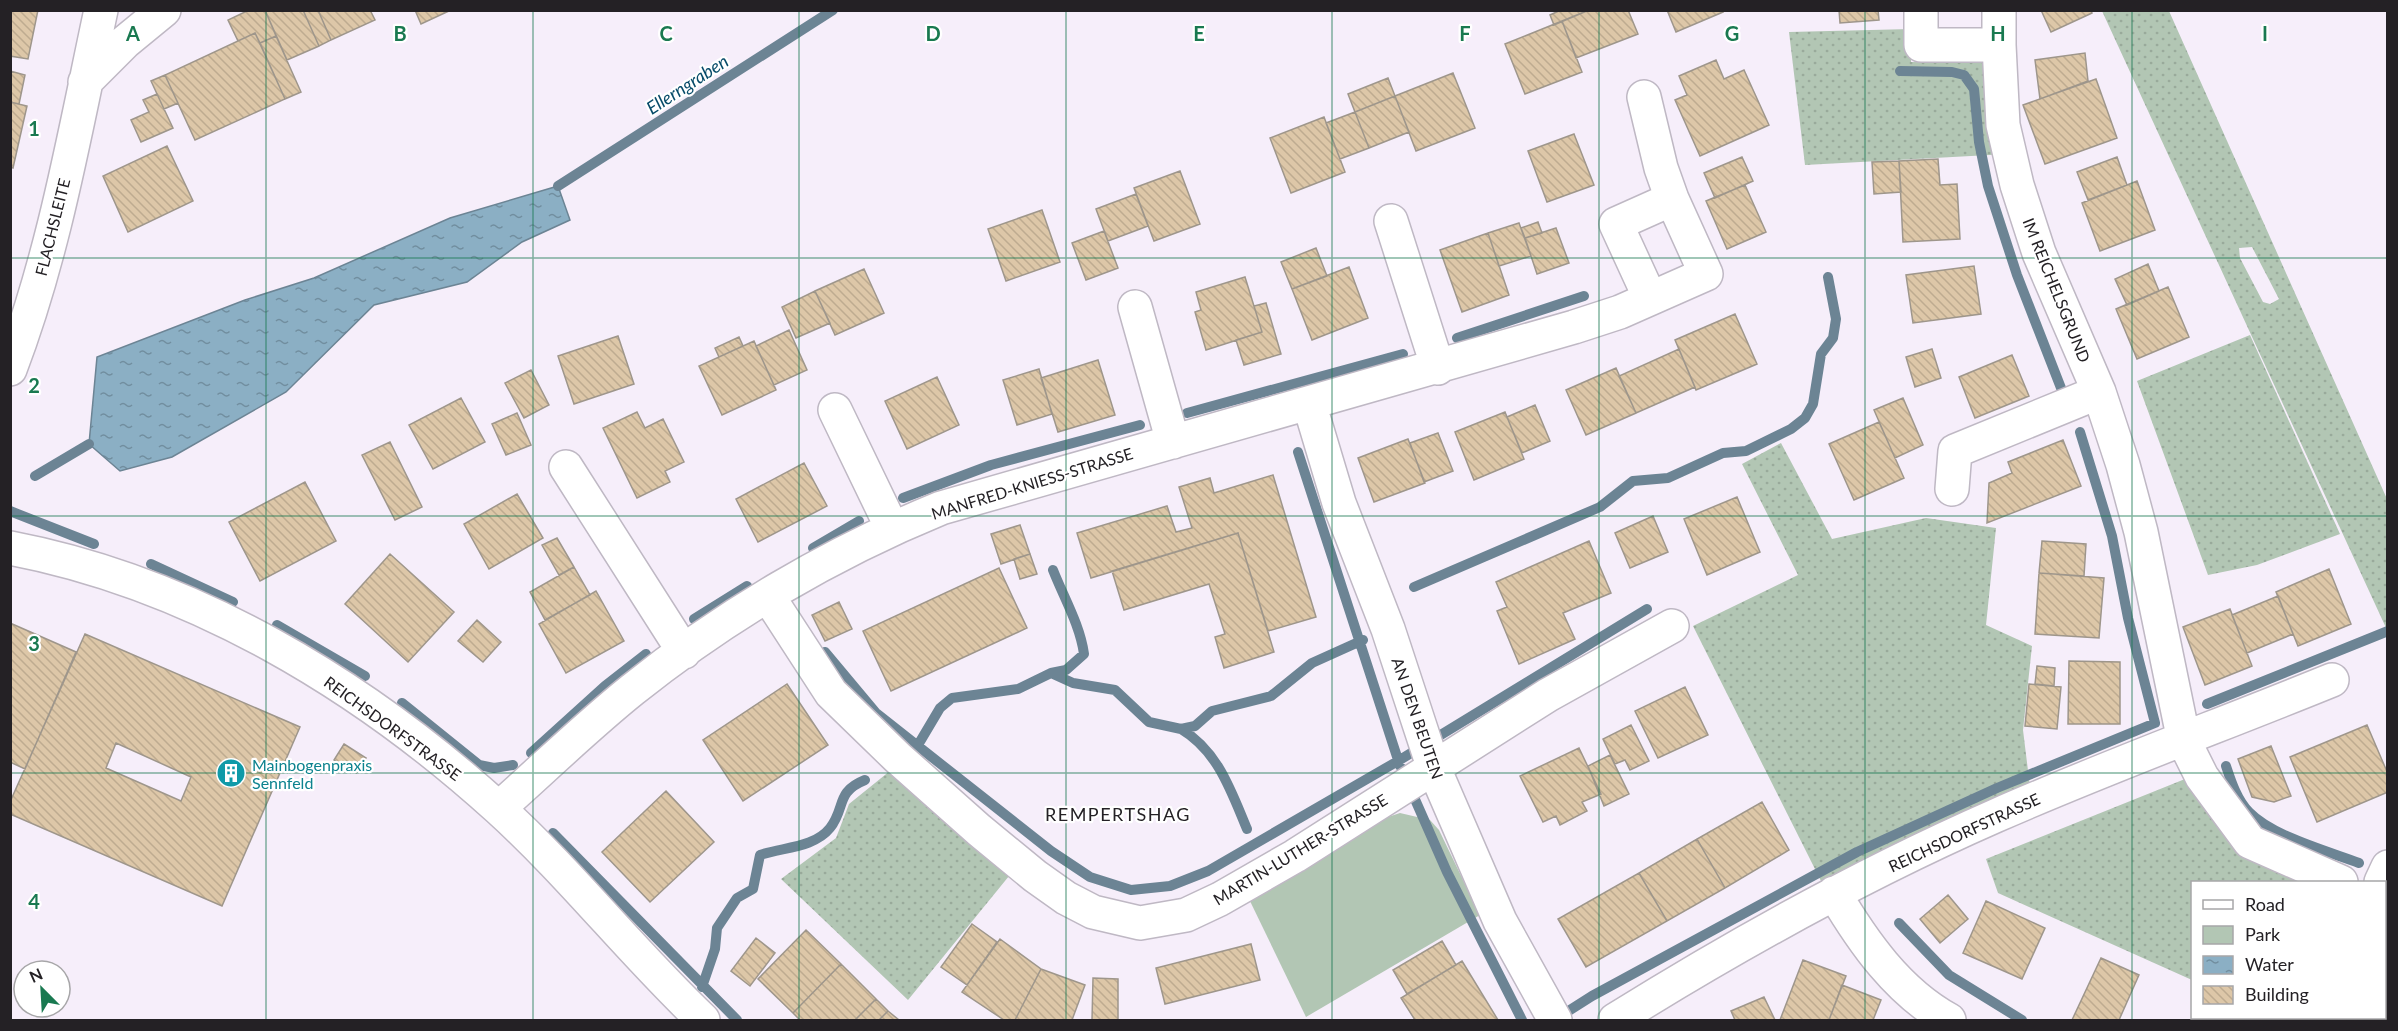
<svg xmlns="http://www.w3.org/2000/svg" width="2398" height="1031" font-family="Lato,sans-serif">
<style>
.grass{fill:url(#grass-dots);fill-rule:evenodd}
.park{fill:#b2c6b4}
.water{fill:url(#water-ripples);stroke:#6c8494;stroke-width:1.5}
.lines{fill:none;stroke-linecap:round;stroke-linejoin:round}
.stream{stroke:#6c8494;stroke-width:10}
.building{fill:url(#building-back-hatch);stroke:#9e968b;stroke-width:1.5;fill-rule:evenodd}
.minor-casing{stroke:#bfb8c4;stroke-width:36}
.minor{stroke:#fff;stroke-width:33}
.grid{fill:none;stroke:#197950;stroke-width:1.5;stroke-opacity:0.55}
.labels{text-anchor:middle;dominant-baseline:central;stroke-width:4.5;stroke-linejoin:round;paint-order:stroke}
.street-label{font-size:16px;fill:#242125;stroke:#fff}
.culture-label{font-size:16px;fill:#0d838f;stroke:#fff;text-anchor:start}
.water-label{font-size:18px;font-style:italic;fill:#074b69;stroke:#fff}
.neighbourhood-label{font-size:18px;letter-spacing:1.5px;fill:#242125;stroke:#fff}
.grid-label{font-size:20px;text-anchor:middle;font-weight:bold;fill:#197950;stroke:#fff;stroke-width:4.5;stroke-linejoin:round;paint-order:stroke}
</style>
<defs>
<pattern id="grass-dots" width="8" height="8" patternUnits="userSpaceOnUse" patternTransform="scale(1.5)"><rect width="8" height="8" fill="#b2c6b4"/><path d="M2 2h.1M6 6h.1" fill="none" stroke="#99aa9b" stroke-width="1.8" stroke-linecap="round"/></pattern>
<pattern id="water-ripples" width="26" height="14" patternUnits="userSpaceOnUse" patternTransform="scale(1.5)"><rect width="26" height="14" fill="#8bafc4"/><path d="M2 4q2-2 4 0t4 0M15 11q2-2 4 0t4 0" fill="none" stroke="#718e9f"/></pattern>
<pattern id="building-back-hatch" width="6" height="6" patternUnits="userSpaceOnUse" patternTransform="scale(1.5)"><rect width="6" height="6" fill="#ddc7a8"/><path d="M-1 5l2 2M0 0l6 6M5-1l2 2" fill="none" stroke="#beab90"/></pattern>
</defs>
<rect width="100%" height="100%" fill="#f6eefa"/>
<!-- grass -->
<path class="grass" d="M2102,11h67l218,488v131zM2252,247l27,52 -9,5 -7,-2 -23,-44 -1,-10z
M1911,29v33l86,1 11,91 -203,11 -16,-133z
M2250,335l90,199 -83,31 -49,10 -71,-194z
M1781,443l51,96 94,-21 70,10 -10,97 46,21 -9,84 8,65 -204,98 -134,-267 105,-51 -56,-111z
M901,762l117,103 -110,135 -127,-121 55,-41 13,-34z
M2185,779l25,37 48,43 55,23h-121v98l-194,-87 -12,-34z"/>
<!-- park -->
<path class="park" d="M1400,813l30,7 9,10 41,85 -174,102 -57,-118 139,-82z"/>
<!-- water -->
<path class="water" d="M558,186l12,34 -48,22 -55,40 -93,23 -88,87 -114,65 -52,14 -31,-27 8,-87 148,-57 69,-22 136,-60z"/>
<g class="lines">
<!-- stream -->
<path class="stream" d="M1900,71l52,1 12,3 10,14 5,53 9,44 29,89 44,113
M558,186l275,-176
M1457,338l127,-42
M1187,413l216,-59
M1298,452l102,314
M35,476l54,-32
M903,498l88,-33 149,-40
M10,511l84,33
M813,548l46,-27
M151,564l82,38
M1414,587l186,-80 33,-26 35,-3 55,-25 23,-2 45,-22 14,-11 8,-14 8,-50 12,-16 3,-19 -8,-42
M694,619l53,-33
M277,625l88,51
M825,652l51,61 175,138 39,26 41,13 39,-4 38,-15 190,-110 249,-152
M1051,673l15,-3 18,-16c-4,-29 -20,-56 -31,-84
M402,703l77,62 15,3 19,-3
M2207,704l181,-73
M1181,729c37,22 50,62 66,100
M918,745l22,-37 12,-10 66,-9 33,-16 22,10 42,7 34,32 32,7 14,-3 17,-15 59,-15 41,-33 51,-23
M531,753l74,-67 41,-32
M2226,766c5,15 11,34 23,46 23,24 78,39 110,51
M1410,788l37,84 75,148
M553,833l184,187
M1899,923l50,52 73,45
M702,987l13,-38 2,-21 20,-30 16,-9 7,-34c23,-8 54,-7 70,-27 16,-20 5,-36 35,-48
M1559,1017l33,-21 265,-144 140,-64 158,-65 -27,-105 -16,-82 -32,-104"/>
</g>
<!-- building -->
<path class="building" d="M10,10h28l-10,49 -18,-3z
M249,10h16l11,26 -16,7 -5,-10 -17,8 -10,-21z
M265,10h38l16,36 -32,14z
M303,10h15l13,30 -12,6z
M318,10h52l5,10 -44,20z
M415,10h36l-30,14z
M1561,10h28l-35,15 -4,-10z
M1589,10h39l10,24 -62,24 -14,-37z
M1667,10h55l1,2 -47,20z
M1839,10h39l1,10 -39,3z
M2041,10h50l1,3 -41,19z
M1562,21l20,51 -57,22 -20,-50z
M255,33l30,66 -90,41 -30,-65z
M276,36l25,56 -16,7 -25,-56z
M2085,53l3,28 -48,18 -5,-39z
M1716,60l8,19 20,-9 25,55 -69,31 -25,-56 12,-5 -8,-19z
M10,71l15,4 -6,29 -9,-2z
M1453,73l22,55 -59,23 -21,-55z
M165,75l13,28 -14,6 -13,-28z
M1388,78l7,18 -40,16 -7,-18z
M2096,79l21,59 -72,26 -22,-59z
M157,94l16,34 -32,14 -10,-22 18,-8 -6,-12z
M1395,96l14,36 -40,16 -14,-36z
M10,102l17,4 -14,62 -3,-1z
M1355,112l14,36 -29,11 -14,-36z
M1324,117l21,55 -54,21 -21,-55z
M1574,134l20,51 -47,17 -19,-51z
M167,146l26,55 -65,31 -25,-56z
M1742,157l11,24 -38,17 -11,-25z
M2117,157l10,28 -39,15 -11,-28z
M1938,159l2,26 17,-1 3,55 -57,3 -4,-81z
M1899,161l2,31 -27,2 -2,-32z
M1180,171l20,53 -46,17 -20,-53z
M2137,181l18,49 -55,21 -18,-48z
M1745,185l21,47 -39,17 -21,-48z
M1136,194l12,32 -40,15 -12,-32z
M1042,210l18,52 -54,19 -18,-52z
M1538,222l4,11 -17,5 -4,-10z
M1519,223l12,33 -32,10 -11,-33z
M1556,228l13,35 -32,11 -12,-36z
M1104,231l14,37 -32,12 -14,-37z
M1488,233l21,62 -47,17 -22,-62z
M1316,248l11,28 -35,13 -11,-27z
M2148,264l11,27 -32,14 -12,-26z
M1974,266l7,48 -68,9 -7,-48z
M1349,267l19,51 -56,22 -20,-51z
M864,269l20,44 -49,22 -20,-44z
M1245,277l17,55 -56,18 -11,-38 6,-2 -5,-18z
M2168,287l21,50 -52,22 -21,-50z
M815,291l15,32 -34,15 -14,-31z
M1266,303l15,51 -37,11 -8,-25 26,-8 -8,-26z
M1735,314l22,50 -61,26 -21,-50z
M789,330l18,40 -33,15 -18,-39z
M618,336l16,48 -60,20 -16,-48z
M739,337l4,9 -24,11 -4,-9z
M754,341l22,49 -54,25 -23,-49z
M1679,349l16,38 -59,26 -17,-37z
M1932,349l9,29 -26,9 -9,-30z
M2012,355l17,41 -54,22 -16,-41z
M1098,360l17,55 -57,17 -17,-54z
M1616,368l20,45 -50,22 -20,-45z
M1039,369l13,45 -35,11 -14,-45z
M531,370l18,35 -25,13 -19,-35z
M937,377l22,48 -52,24 -22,-48z
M461,398l24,44 -52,27 -24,-44z
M1903,398l20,47 -28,13 -21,-48z
M1535,405l15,36 -28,12 -15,-36z
M637,412l8,16 18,-9 21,43 -19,9 5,11 -33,16 -34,-70z
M1505,412l19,47 -50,21 -19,-48z
M517,413l14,32 -25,10 -14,-31z
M1879,422l25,56 -50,22 -25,-56z
M1438,433l15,38 -29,11 -14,-39z
M1408,439l17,44 -51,19 -16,-44z
M2063,440l18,46 -94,37 2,-40 23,-10 -4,-11z
M390,442l32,65 -27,13 -33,-65z
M804,463l23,43 -69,36 -22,-43z
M1273,475l43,142 -48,14 -30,-98 -147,45 -14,-45 90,-27 9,26 16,-4 -13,-41 31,-9 4,15z
M305,482l31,59 -76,40 -31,-59z
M517,494l26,44 -54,31 -25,-45z
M1737,497l23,55 -53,23 -23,-56z
M1653,516l15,36 -38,16 -15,-35z
M1020,525l10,29 -29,10 -10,-30z
M1238,533l36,119 -50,16 -9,-31 10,-3 -16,-50 -85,26 -12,-39z
M557,538l17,29 -15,8 -17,-30z
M1589,541l22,52 -48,20 12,26 -56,25 -22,-53 10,-4 -11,-25z
M2042,541l44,3 -2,32 -45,-3z
M390,554l64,58 -46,50 -63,-58z
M1030,554l7,20 -17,5 -6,-20z
M574,567l16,28 -45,25 -15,-28z
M999,568l28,60 -136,63 -28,-60z
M2329,569l22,55 -53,22 -22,-54z
M2039,573l65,5 -5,60 -64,-4z
M596,591l28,50 -58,32 -27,-49z
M2278,596l15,38 -46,19 -15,-38z
M839,602l13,27 -27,12 -13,-26z
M2230,609l22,57 -47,19 -22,-58z
M477,620l24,22 -18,20 -25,-21z
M10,623l66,29 -51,117 -15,-7z
M85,634l215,93 -78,179 -212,-92v-12zM116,743l75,34 -10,24 -75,-33z
M2069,661l51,1v62h-52z
M2037,666l18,2 -1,18 -19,-2z
M787,684l41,61 -85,56 -40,-61z
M2029,684l32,3 -4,42 -32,-3z
M1685,687l23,48 -50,23 -23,-47z
M1631,725l18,36 -19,9 -5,-10 -10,4 -12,-25z
M2367,725l21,49v18l-71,30 -27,-65z
M344,744l22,14 -10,15 -22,-13z
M2271,746l20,50 -17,6 -22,-5 -14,-38z
M1579,748l22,46 -19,8 5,9 -27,14 -4,-9 -13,6 -23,-46z
M1610,755l19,39 -25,12 -16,-40z
M666,791l48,51 -64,60 -48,-50z
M1762,802l27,48 -64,38 -28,-49z
M1697,839l28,49 -58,33 -28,-48z
M1639,873l28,48 -81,46 -28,-48z
M1948,895l20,24 -28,24 -20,-24z
M1986,901l59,27 -23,51 -59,-26z
M972,924l25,18 -30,43 -26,-18z
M806,930l35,34 -48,49 -35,-34z
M756,938l19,15 -25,33 -19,-15z
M1000,939l41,30 -26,51h-11l-42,-28z
M1442,941l14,24 -49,29 -14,-24z
M1251,944l9,36 -95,24 -9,-36z
M2388,950v35l-4,-2v-26z
M2101,958l38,17 -20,45h-47z
M1803,960l43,16 -17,44h-49z
M1462,961l36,59h-83l-14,-22z
M841,964l35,35 -21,21h-55l-7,-7z
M1041,969l44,16 -13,35h-57z
M1093,978l25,1v41h-26z
M1842,985l39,15 -8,20h-44z
M1764,997l11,23h-40l-4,-9z
M876,999l12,12 -9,9h-24z
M888,1011l11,9h-20z"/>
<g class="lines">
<!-- minor casing -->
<g class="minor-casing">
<path id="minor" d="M1921,10v35h78v-35
M1999,45l4,80 14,60 22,68 60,139 24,73 18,67 43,209 18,36 48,65 91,40
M85,82l40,-40 39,-32
M1644,97l17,71 11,31
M1391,221l47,147
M1135,307l38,135
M10,369c44,-115 65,-238 91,-359
M1309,403l30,100 49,126 45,137 67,155 55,99
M835,410l57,118
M566,467l118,185
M1952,489l3,-38 144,-59
M10,548c183,35 351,136 488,260 73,66 134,145 205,212
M768,596l63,97 67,65 81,72 56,46 31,22 27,14 47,11 46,-8 34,-16 75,-43 253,-161 124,-69
M499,808c44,-39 87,-81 133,-118 92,-74 199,-137 309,-182l633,-181 46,-15 86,-38 -34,-75 -56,25 34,74
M2381,882l7,-15
M1834,893c29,49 64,99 115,127
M1615,1020c122,-76 248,-146 380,-204 111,-49 224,-90 337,-136"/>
</g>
<!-- minor -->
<use href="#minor" class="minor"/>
</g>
<!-- grid -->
<path class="grid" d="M266,10v1010M533,10v1010M799,10v1010M1066,10v1010M1332,10v1010M1599,10v1010M1865,10v1010M2132,10v1010M10,258h2378M10,516h2378M10,773h2378"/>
<!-- icons -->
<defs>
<g id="building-disc" transform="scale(1.5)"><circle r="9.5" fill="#0f9aa8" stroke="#fff"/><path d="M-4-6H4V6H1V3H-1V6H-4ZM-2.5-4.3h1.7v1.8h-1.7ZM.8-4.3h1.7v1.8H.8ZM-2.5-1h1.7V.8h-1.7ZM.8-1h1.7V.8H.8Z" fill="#fff"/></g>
</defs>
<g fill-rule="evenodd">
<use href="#building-disc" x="231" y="773"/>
</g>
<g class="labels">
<!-- street labels -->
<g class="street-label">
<text transform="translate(52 227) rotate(-76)">FLACHSLEITE</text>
<text transform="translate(2057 290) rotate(68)">IM REICHELSGRUND</text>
<text transform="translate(1032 483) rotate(-17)">MANFRED-KNIESS-STRASSE</text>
<text transform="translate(1418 718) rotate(71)">AN DEN BEUTEN</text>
<text transform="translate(393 728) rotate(36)">REICHSDORFSTRASSE</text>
<text transform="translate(1964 832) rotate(-25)">REICHSDORFSTRASSE</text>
<text transform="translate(1300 849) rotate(-31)">MARTIN-LUTHER-STRASSE</text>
</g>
<!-- culture labels -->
<g class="culture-label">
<text x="252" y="764">Mainbogenpraxis<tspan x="252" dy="18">Sennfeld</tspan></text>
</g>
<!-- water labels -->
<g class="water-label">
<text transform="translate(687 84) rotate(-33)">Ellerngraben</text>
</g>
<!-- neighbourhood labels -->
<g class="neighbourhood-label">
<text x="1118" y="814">REMPERTSHAG</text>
</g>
</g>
<g class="grid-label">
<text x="133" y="41">A</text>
<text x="400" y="41">B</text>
<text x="666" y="41">C</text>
<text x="933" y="41">D</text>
<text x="1199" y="41">E</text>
<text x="1465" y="41">F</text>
<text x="1732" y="41">G</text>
<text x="1998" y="41">H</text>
<text x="2265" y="41">I</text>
<text x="34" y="136">1</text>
<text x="34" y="393">2</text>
<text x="34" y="651">3</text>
<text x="34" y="909">4</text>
</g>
<!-- border -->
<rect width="2398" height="1031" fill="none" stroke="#242125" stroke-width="24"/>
<!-- legend -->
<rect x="2191" y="881" width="195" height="138" fill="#ffffff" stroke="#a7a6a8" stroke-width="1.5"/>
<rect x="2203" y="900" width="30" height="9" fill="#ffffff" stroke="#a7a6a8" stroke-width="1.5"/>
<text x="2245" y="911" font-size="18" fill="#242125">Road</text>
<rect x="2203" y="926" width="30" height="18" fill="#b2c6b4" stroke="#a7a6a8" stroke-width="1.5"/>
<text x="2245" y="941" font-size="18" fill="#242125">Park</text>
<rect x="2203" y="956" width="30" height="18" fill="url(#water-ripples)" stroke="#a7a6a8" stroke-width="1.5"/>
<text x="2245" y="971" font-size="18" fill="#242125">Water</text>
<rect x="2203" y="986" width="30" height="18" fill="url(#building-back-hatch)" stroke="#a7a6a8" stroke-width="1.5"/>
<text x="2245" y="1001" font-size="18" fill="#242125">Building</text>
<!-- north arrow -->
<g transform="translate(42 989) rotate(336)"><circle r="28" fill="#ffffff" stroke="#a7a6a8" stroke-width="1.5"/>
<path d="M0-4.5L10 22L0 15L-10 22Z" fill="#197950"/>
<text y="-9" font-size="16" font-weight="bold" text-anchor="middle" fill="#242125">N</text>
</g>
</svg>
